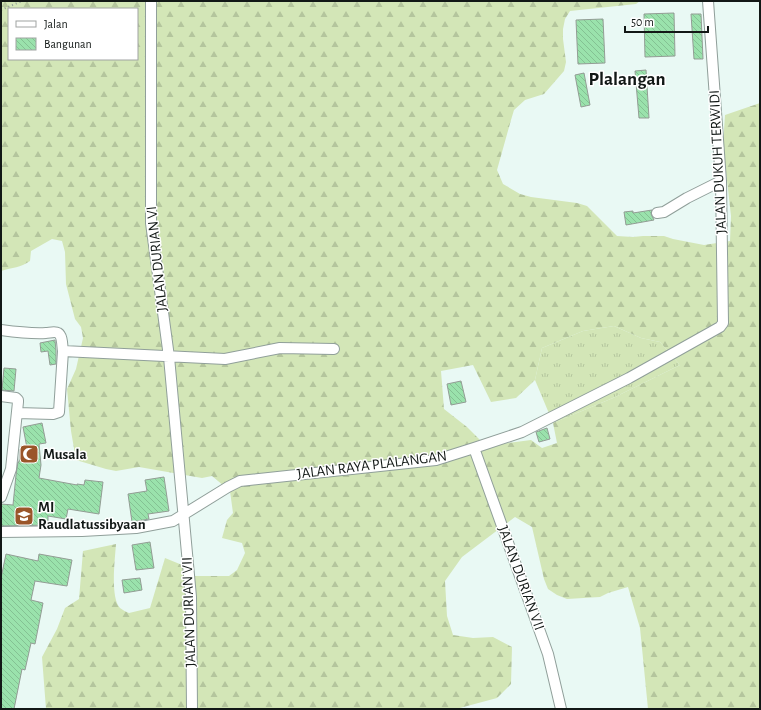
<svg xmlns="http://www.w3.org/2000/svg" width="761" height="710" font-family="'Alegreya Sans',sans-serif">
<style>
.grass{fill:url(#grass-tufts)}
.forest{fill:url(#forest-firs);fill-rule:evenodd}
.building{fill:url(#building-back-hatch);stroke:#939d95}
.lines{fill:none;stroke-linecap:round;stroke-linejoin:round}
.street-casing{stroke:#909f9a;stroke-width:12}
.path{stroke:#8e9a96;stroke-width:2;stroke-dasharray:1 3;stroke-linecap:butt}
.street{stroke:#fff;stroke-width:10}
.labels{text-anchor:middle;dominant-baseline:central;stroke-width:3;stroke-linejoin:round;paint-order:stroke}
.street-label{font-size:15px;fill:#121816;stroke:#fff}
.poi-label{font-size:15px;font-weight:bold;fill:#121816;stroke:#fff;text-anchor:start}
.district-label{font-size:19px;font-weight:bold;fill:#121816;stroke:#fff}
</style>
<defs>
<pattern id="grass-tufts" width="24" height="20" patternUnits="userSpaceOnUse"><rect width="24" height="20" fill="#d3e6b7"/><path d="M3 7l-1-3M5 7V3M7 7l1-3M15 17l-1-3M17 17v-4M19 17l1-3" fill="none" stroke="#b4c59d"/></pattern>
<pattern id="forest-firs" width="22" height="20" patternUnits="userSpaceOnUse"><rect width="22" height="20" fill="#d3e6b7"/><path d="M5 1l3.5 6h-7zM16 11l3.5 6h-7z" fill="#b4c59d"/></pattern>
<pattern id="building-back-hatch" width="6" height="6" patternUnits="userSpaceOnUse"><rect width="6" height="6" fill="#9ae2ac"/><path d="M-1 5l2 2M0 0l6 6M5-1l2 2" fill="none" stroke="#84c193"/></pattern>
</defs>
<rect width="100%" height="100%" fill="#e9f9f4"/>
<!-- grass -->
<path class="grass" d="M614,326l27,12 19,4 20,23 -67,33 -60,25 -18,-43 7,-32 41,-17z"/>
<!-- forest -->
<path class="forest" d="M1,1h639l-4,3 -66,7 -5,8 -2,10v10l3,23 -2,9 -20,23 -19,6 -11,10 -3,10 -14,50 6,14 17,10 11,3 46,6 10,3 30,30 16,1 10,-1h21l9,3 31,6 26,-4 1,-25 -8,-71 2,-30 35,-12v606h-112l-8,-81 -12,-41 -20,6 -8,4 -33,2 -10,-4 -9,-6 -4,-10 -12,-52 -17,-10 -53,40 -17,24 2,35 6,19 20,3 20,-1 19,10 -1,37 -14,14 -41,11h-410l-4,-52 15,-28 8,-21 14,-9 4,-48 33,-7c-1,15 -6,54 4,64 3,2 6,4 9,5l21,-5 15,-50 22,9 6,9h36l8,-6 8,-17 -3,-10 -20,-5 5,-18 6,-7 -3,-22 -18,-15 -10,2 -63,-11 -23,4 -10,-2 -30,-9 -5,-29 -4,-42 9,-20 7,-31 -2,-11 -6,-8 -9,-35 -1,-32 -3,-11 -10,-2 -21,12 -1,10c-10,7 -17,6 -29,10zM9,9h128v50h-128zM614,326l27,12 19,4 20,23 -67,33 -60,25 4,20 -15,5 -11,-8 -45,6 -19,-19 -23,-18 -3,-38 32,-6 18,37 25,-4 19,-18 7,-32 41,-17z"/>
<!-- building -->
<path class="building" d="M674,13l1,43 -30,1 -1,-43z
M691,14h10l2,45h-9z
M603,19l2,44 -27,1 -2,-44z
M646,70l3,48h-10l-4,-47z
M584,73l6,32 -9,2 -6,-32z
M652,210l-1,4 3,6 -28,5 -2,-13 9,-1v2z
M55,340l1,11v13l-6,1 -2,-14 -7,1 -1,-9z
M4,368l12,1 -2,22 -12,-1z
M461,381l5,21 -15,3 -4,-21z
M42,423l4,20 -7,1 2,21 -2,13 38,7v-1l7,1 1,-5 18,2 -4,32 -31,-5 -2,10 -18,-3v9l-47,1v-22l12,1 3,-30 2,-13h1l1,-13 7,-1 -4,-21z
M547,428l3,11 -11,3 -3,-10z
M164,477l5,34 -21,3 1,5 -17,3 -4,-28 19,-3 -2,-11z
M150,542l4,26 -18,2 -4,-25z
M6,554l32,7 1,-7 33,6 -5,26 -32,-5 -4,19 12,3 -8,41 -4,-1 -6,27 -3,-1 -8,40h-13v-131z
M140,578l2,12 -18,3 -2,-13z"/>
<g class="lines">
<!-- street casing -->
<g class="street-casing">
<path id="street" d="M151,1v222l18,134 22,240 1,112
M657,213l7,-1 23,-14 34,-17
M1,330c15,2 30,4 45,3 3,0 9,-2 12,0 5,3 4,14 5,18l162,8 55,-11 54,1
M1,396l15,2 2,2v2l-7,67 -10,28
M17,413l36,1 6,-2 4,-61
M474,448l74,206 13,55
M1,532l81,-1 54,-3 37,-7 55,-34 12,-6 196,-21 38,-12 48,-16 107,-54 91,-51 3,-4 -2,-142 -13,-180"/>
</g>
<!-- path -->
<path class="path" d="M1,10l21,-9"/>
<!-- street -->
<use href="#street" class="street"/>
</g>
<!-- icons -->
<defs>
<g id="mosque-square" transform="scale(1)"><rect x="-9" y="-9" width="18" height="18" rx="4" fill="#9a5529" stroke="#fff"/><path d="M3.5-4.9A6 6 0 1 0 3.5 4.9A5 5 0 1 1 3.5-4.9Z" fill="#fff"/></g>
<g id="school-square" transform="scale(1)"><rect x="-9" y="-9" width="18" height="18" rx="4" fill="#9a5529" stroke="#fff"/><path d="M0-5L7-2L0 1L-7-2ZM-4 1L0 2.5L4 1V4Q0 6-4 4Z" fill="#fff"/></g>
</defs>
<g fill-rule="evenodd">
<use href="#mosque-square" x="29" y="454"/>
<use href="#school-square" x="24" y="516"/>
</g>
<g class="labels">
<!-- street labels -->
<g class="street-label">
<text transform="translate(718 162) rotate(-93)">JALAN DUKUH TERWIDI</text>
<text transform="translate(157 259) rotate(-96)">JALAN DURIAN VI</text>
<text transform="translate(372 465) rotate(-7)">JALAN RAYA PLALANGAN</text>
<text transform="translate(521 578) rotate(70)">JALAN DURIAN VII</text>
<text transform="translate(189 612) rotate(-92)">JALAN DURIAN VII</text>
</g>
<!-- poi labels -->
<g class="poi-label">
<text x="43" y="454">Musala</text>
<text x="38" y="507">MI<tspan x="38" dy="17">Raudlatussibyaan</tspan></text>
</g>
<!-- district labels -->
<g class="district-label">
<text x="627" y="79">Plalangan</text>
</g>
</g>
<!-- border -->
<rect width="761" height="710" fill="none" stroke="#121816" stroke-width="4"/>
<!-- legend -->
<rect x="8" y="8" width="130" height="52" fill="#ffffff" stroke="#a0a3a2"/>
<rect x="16" y="21" width="20" height="6" fill="#ffffff" stroke="#a0a3a2"/>
<text x="44" y="28" font-size="12" fill="#121816">Jalan</text>
<rect x="16" y="38" width="20" height="12" fill="url(#building-back-hatch)" stroke="#a0a3a2"/>
<text x="44" y="48" font-size="12" fill="#121816">Bangunan</text>
<!-- scale -->
<path d="M625 26v6h83v-6" fill="none" stroke="#121816" stroke-width="2"/>
<text x="631" y="26" font-size="12" fill="#121816" stroke="#ffffff" stroke-width="3" paint-order="stroke">50 m</text>
</svg>
